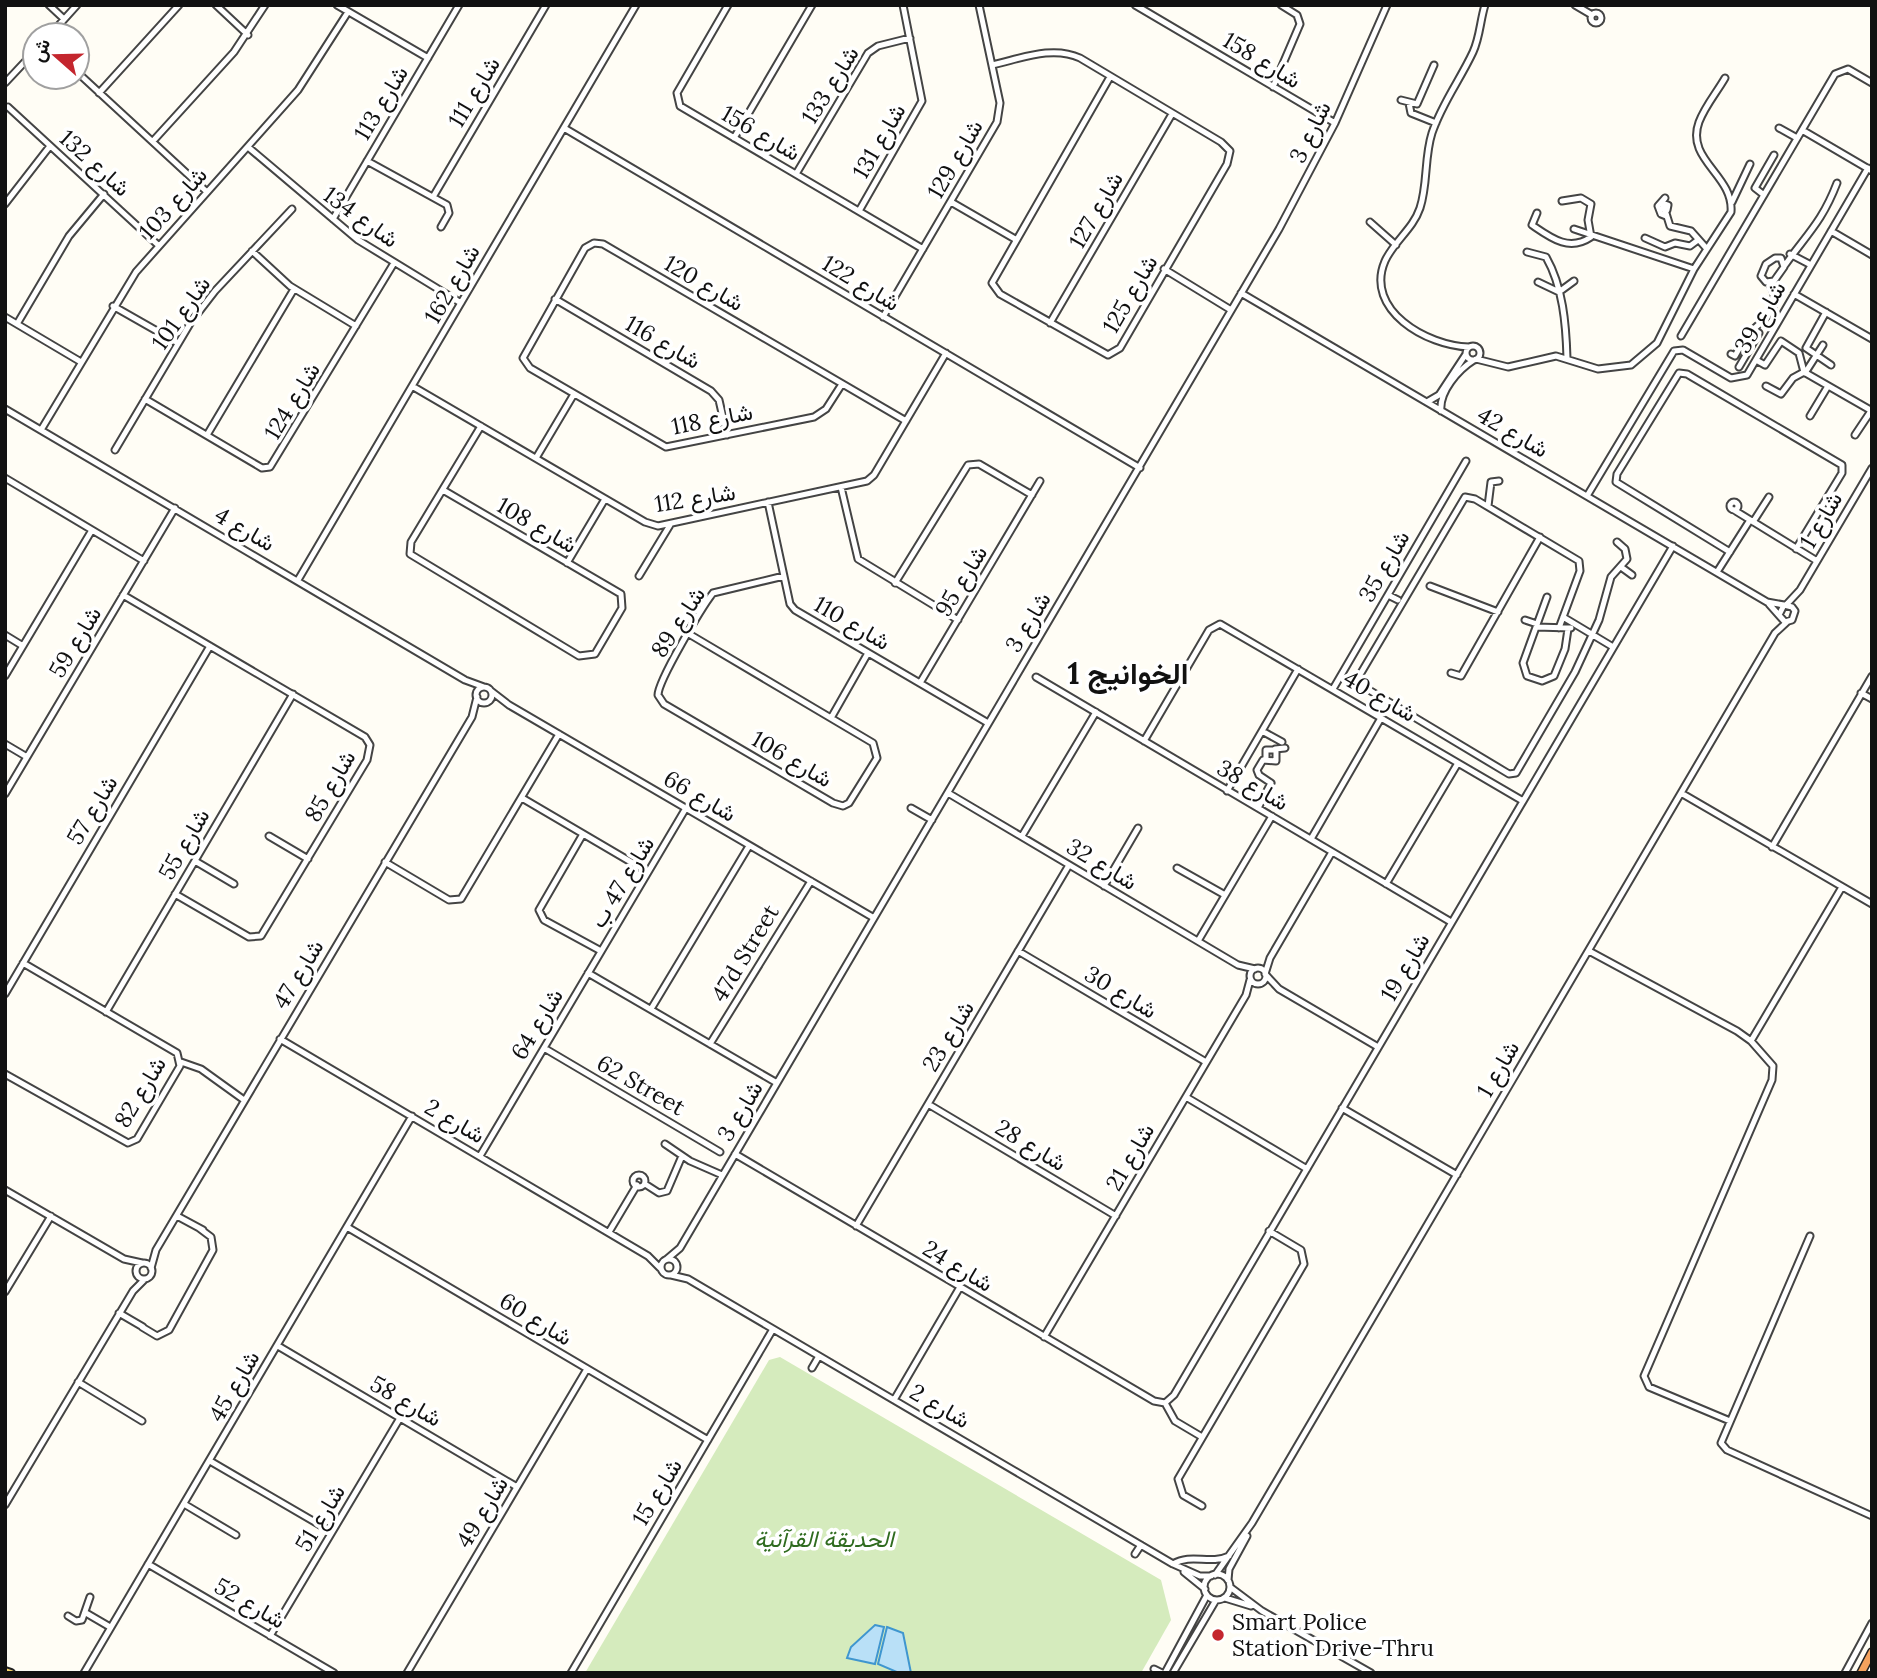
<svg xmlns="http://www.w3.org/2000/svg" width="1877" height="1678" font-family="Lora,Vazirmatn,serif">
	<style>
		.green { fill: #d5ebbd }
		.water { fill: #b9e0f7; stroke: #3f96cf; stroke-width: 2 }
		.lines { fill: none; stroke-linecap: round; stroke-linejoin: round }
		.minor-casing { stroke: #444; stroke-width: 9 }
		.major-casing { stroke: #222; stroke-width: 10 }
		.highway-casing { stroke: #222; stroke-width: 10 }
		.minor { stroke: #fff; stroke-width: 5 }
		.major { stroke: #f9d66b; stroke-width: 6 }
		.highway { stroke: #f5a25d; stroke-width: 7 }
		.poi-dot { fill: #c4262e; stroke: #fff; stroke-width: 2.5 }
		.labels { text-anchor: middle; stroke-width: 7; stroke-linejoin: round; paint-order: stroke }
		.street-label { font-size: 23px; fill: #111; stroke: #fff }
		.park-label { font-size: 23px; font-style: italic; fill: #2f6b1f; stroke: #fff }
		.poi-label { font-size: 23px; fill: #111; stroke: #fff; text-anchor: start }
		.district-label { font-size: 30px; font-weight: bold; fill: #111; stroke: #fff }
	</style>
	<rect width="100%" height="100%" fill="#fffdf5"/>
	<path class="green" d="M780,1357l381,223 10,40 -30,53h-556l184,-313z"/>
	<path class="water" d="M875,1625l9,2 -9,37 -28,-6 4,-11z
		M887,1627l16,6 8,40h-12l-21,-9z"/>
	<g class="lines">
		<g class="minor-casing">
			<path id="minor" d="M49,5l15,14
				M216,5l32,30
				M337,5l91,53
				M728,5l-51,88 3,13 243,143
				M1135,5l200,118
				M1575,5l17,10
				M1591 18a5 5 0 1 1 10 0a5 5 0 1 1-10 0Z
				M50,35l27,-30
				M992,65c28,-6 60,-20 88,-7l141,84 9,9 -3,13 -107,184 -12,7 -108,-61 -8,-11 118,-206
				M77,72l130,120
				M5,83l30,-32
				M1273,87l27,-63 -3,-9 -16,-10
				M99,93l80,-88
				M1401,100l16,4 17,-39
				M1409,103l2,10 25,10
				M8,107l150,138
				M564,128l576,340
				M1779,128l18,10
				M1802,130l70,41
				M734,138l78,-133
				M153,141l81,-89 31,-47
				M248,147l110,93 103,63
				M367,161l80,44 2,8 -8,14
				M796,174l72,-121 10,-7 32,-8
				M1764,195l-9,-7 19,-33
				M433,197l113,-192
				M1665,198l-7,8 3,8 5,2
				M951,202l64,37
				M1732,202l18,-38
				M5,204l45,-58
				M1665,204l3,1 -1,5 -4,-2z
				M1665,210l5,16 21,5 16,18
				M859,211l63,-110 -19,-96
				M1537,213l-5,12c19,13 37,27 59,12l-3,-17 3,-16 -10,-6 -19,3
				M333,219l126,-214
				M1370,222l26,23
				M1574,229l120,40
				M1831,231l41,24
				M1645,238l20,9 10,-4 15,3 8,-6
				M252,251l38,35 66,40
				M1527,252l19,5c17,30 20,67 21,101
				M1790,254l21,11
				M1775,258h6l3,9 -10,14 -8,1 -5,-6 5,-12z
				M1785,265c22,-31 37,-43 52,-82
				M1164,269l67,41
				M1538,282l21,10 15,-11
				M1241,293l526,309 17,3
				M1794,294l78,45
				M555,299l156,92 8,9 8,35
				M113,306l65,37
				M1826,312l-20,36 25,17
				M5,317l76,45
				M883,317l114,-195 3,-19 -21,-98
				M1050,323l122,-209
				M17,324l52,-88 35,-42
				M1681,336l154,-262 13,-5 24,14
				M1466 353a7 7 0 1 1 14 0a7 7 0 1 1-14 0Z
				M1469,347c-42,-1 -105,-37 -84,-86 9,-20 28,-32 35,-53 8,-24 4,-50 12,-75 10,-30 28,-53 41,-81 7,-15 7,-31 12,-47
				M1731,354l4,2c4,-7 8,-15 13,-21 15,-17 37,-26 21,-52
				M1476,359l32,8 48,-11 42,13 33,-4 26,-22 37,-74 37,-57c3,-37 -46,-52 -32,-90 6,-16 18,-30 26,-44
				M1756,360l9,5 16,-24 18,12 5,19 68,39
				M1739,367l20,-34
				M1805,373l18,-28
				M842,384l-16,25 -12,8 -148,30 -136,-79 -7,-10 62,-110 9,-5 9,1 303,177
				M412,386l233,136 13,4 209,-45 7,-6 72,-122
				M1766,386l15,8 12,-16 11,-6
				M145,399l117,69 8,-1 124,-204
				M1427,402l12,-7 27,-41
				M5,409l460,271 19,7
				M1441,411c-2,-19 17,-41 33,-51
				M1810,416l18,-30
				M41,430l95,-158 162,-182 50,-78
				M207,435l87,-146
				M1855,435l16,-24
				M115,450l76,-128 24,-31 77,-82
				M536,458l38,-64
				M5,478l139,83
				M841,487l17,72 100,61
				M443,490l178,104 1,14 -27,46 -16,2 -169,-102 1,-12 70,-116
				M1587,496l87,-145 9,-1 48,28 16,-3 121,-207
				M768,502l22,102 5,6 193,113
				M1730 506a4 4 0 1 1 8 0a4 4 0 1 1-8 0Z
				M1488,506l3,-24 8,-1
				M1734,510l83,51
				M1753,522l16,-25
				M1730,552l-114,-70 1,-8 62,-101 8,1 155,91v8l-46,76
				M567,563l38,-64
				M1621,567l11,8
				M1717,572l33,-52
				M639,576l31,-51
				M298,580l338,-575
				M895,583l73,-118 11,-1 53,31
				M1430,586l68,26
				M123,595l242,142 5,8 -3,15 -106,176 -12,1 -74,-43
				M1388,595l10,5
				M1547,597l-24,66 4,13 15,5 12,-5 11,-27 3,-20
				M1769,604l16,18 7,-2 3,-9 -3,-4 -8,-2 -5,10
				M1786,605l14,-15 72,-122
				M1563,617l50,30
				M1525,620l12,4
				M1536,627l35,1
				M1559,628l21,-57 -1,-10 -104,-62 -10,-2 -107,181 1,6 150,90 7,-1 59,-101 24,-52 12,-43 16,-18 -2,-10 -8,-7
				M689,634l184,109 4,15 -28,45 -6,3 -10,-3 -169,-99 -6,-9c0,-14 44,-88 55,-102l71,-17
				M5,635l18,11
				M1451,673l10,3 79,-139
				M5,676l87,-146
				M1036,677l415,245
				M920,683l120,-202
				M476 695a8 8 0 1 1 16 0a8 8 0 1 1-16 0Z
				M1333,689l133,-228
				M491,691l18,14 365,213
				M1861,693l11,6
				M831,718l37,-65
				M1262,731l20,11
				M1144,741l65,-111 11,-6 303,177
				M5,744l22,13
				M1275,749l10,-1
				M1227,791l71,-122
				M948,793l290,172 17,4
				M1681,793l191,111
				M5,794l170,-286
				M522,798l126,74
				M911,808l21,12
				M1258,808l13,-25 -12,-8 -2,-5 6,-10 13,1v-11h-10v10
				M583,834l-44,76 5,10 57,31
				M269,836l39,23
				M1022,836l74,-124
				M1311,839l70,-121
				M1772,847l100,-171
				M195,861l39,23
				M385,862l64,38 12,-1 98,-165
				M1177,868l48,27
				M1386,884l72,-121
				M1104,886l34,-58
				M1198,941l74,-125
				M1018,951l188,111
				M1589,951l148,80 14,10 22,25 -1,14 -128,296 5,11 81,34
				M1250 976a8 8 0 1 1 16 0a8 8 0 1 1-16 0Z
				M588,973l189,110
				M1265,974l5,-16 62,-106
				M1266,975l13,14 99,58
				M5,994l205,-348
				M651,1009l98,-163
				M106,1012l187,-318
				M280,1039l368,217 12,12
				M1751,1041l91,-154
				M710,1044l101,-163
				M544,1048l176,104
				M181,1062l20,7 43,31
				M5,1074l123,69 9,-4 43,-73 -3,-13 -154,-90
				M1186,1097l121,72
				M928,1104l188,112
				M1342,1108l115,67
				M665,1144l25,17 32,14
				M735,1154l419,247 11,2
				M480,1156l206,-348
				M633 1181a6 6 0 1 1 12 0a6 6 0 1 1-12 0Z
				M645,1184l14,9 8,-2 15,-35
				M5,1190l119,69 18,4
				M177,1216l26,14
				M856,1226l213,-361
				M347,1227l361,213
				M609,1232l28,-47
				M1810,1236l-89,207 6,7 145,66
				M661 1267a8 8 0 1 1 16 0a8 8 0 1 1-16 0Z
				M667,1259l13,-11 599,-1019 56,-106 52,-118
				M136 1271a8 8 0 1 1 16 0a8 8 0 1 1-16 0Z
				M151,1268l5,-18 316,-533 5,-20
				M671,1275l17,4 485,285 27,12h11
				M5,1292l46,-76
				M119,1313l24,14
				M142,1327l15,9 12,-6 44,-80 -2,-13 -12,-9
				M1044,1337l202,-342 4,-15
				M278,1346l239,141
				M812,1368l7,-12
				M78,1382l64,39
				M894,1400l66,-113
				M1165,1403l9,-8 499,-849
				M1165,1403l10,18 27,16
				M210,1461l122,71
				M184,1504l52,31
				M5,1505l128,-214 11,-11
				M1202,1506l-19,-11 -5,-16 126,-215 -3,-14 -32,-19
				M1135,1554l6,-9
				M148,1564l186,109
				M1173,1564c19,-11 36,1 56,-8
				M1184,1572l21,17
				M1204 1587a13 13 0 1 1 26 0a13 13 0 1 1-26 0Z
				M1215,1575l37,-52 523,-890 12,-11
				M1228,1580l1,-11 18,-33
				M1230,1587l32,24 109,62
				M1225,1598l26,8
				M86,1613l24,14
				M68,1616l8,5 6,-1 8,-23
				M270,1636l130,-218
				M1154,1669l8,4
				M84,1673l328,-557
				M407,1673l180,-304
				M571,1673l202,-344
				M1165,1673l42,-78
				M1173,1673l43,-73
				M1845,1673l27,-50"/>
		</g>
		<g class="major-casing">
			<path id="major" d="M5,1671l6,2"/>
		</g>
		<g class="highway-casing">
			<path id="highway" d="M1861,1673l11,-21"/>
		</g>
		<use href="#minor" class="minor"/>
		<use href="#major" class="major"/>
		<use href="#highway" class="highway"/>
	</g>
	<circle class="poi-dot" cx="1218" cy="1635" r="7"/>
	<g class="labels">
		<g class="street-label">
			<text transform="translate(1262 60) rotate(31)" y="8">شارع 158</text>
			<text transform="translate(830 85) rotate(-58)" y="8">شارع 133</text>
			<text transform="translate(474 92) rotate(-59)" y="8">شارع 111</text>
			<text transform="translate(381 103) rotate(-59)" y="8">شارع 113</text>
			<text transform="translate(1310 132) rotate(-64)" y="8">شارع 3</text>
			<text transform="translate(761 133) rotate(30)" y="8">شارع 156</text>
			<text transform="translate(879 141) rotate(-60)" y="8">شارع 131</text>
			<text transform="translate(955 159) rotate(-60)" y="8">شارع 129</text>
			<text transform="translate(95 163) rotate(42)" y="8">شارع 132</text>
			<text transform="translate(173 203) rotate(-48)" y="8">شارع 103</text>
			<text transform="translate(1096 210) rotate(-60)" y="8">شارع 127</text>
			<text transform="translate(361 217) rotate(36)" y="8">شارع 134</text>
			<text transform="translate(704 283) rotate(30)" y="8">شارع 120</text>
			<text transform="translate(861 283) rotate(31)" y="8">شارع 122</text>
			<text transform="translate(452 284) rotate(-60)" y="8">شارع 162</text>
			<text transform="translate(1130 294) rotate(-60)" y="8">شارع 125</text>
			<text transform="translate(181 313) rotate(-55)" y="8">شارع 101</text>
			<text transform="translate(1760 317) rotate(-60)" y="8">شارع 39</text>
			<text transform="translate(663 342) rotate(30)" y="8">شارع 116</text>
			<text transform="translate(292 401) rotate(-59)" y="8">شارع 124</text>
			<text transform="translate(712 419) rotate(-11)" y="8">شارع 118</text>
			<text transform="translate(1513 432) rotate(30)" y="8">شارع 42</text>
			<text transform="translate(695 498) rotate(-9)" y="8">شارع 112</text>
			<text transform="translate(1821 520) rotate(-60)" y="8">شارع 1</text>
			<text transform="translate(537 525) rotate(30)" y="8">شارع 108</text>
			<text transform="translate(245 529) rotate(30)" y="8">شارع 4</text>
			<text transform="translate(1384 566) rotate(-60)" y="8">شارع 35</text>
			<text transform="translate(961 581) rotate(-59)" y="8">شارع 95</text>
			<text transform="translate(678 622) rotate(-57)" y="8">شارع 89</text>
			<text transform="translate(1028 622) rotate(-59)" y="8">شارع 3</text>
			<text transform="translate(852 623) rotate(30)" y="8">شارع 110</text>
			<text transform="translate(75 642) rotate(-59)" y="8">شارع 59</text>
			<text transform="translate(1380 696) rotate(30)" y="8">شارع 40</text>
			<text transform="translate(792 759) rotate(30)" y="8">شارع 106</text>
			<text transform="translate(1253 785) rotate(30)" y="8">شارع 38</text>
			<text transform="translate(330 786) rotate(-60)" y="8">شارع 85</text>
			<text transform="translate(700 796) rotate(30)" y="8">شارع 66</text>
			<text transform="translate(92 810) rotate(-59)" y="8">شارع 57</text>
			<text transform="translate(184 844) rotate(-60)" y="8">شارع 55</text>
			<text transform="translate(1102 864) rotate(31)" y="8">شارع 32</text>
			<text transform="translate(622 882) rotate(-59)" y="8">شارع 47 ب</text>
			<text transform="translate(745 953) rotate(-59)" y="8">47d Street</text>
			<text transform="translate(1405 967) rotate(-60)" y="8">شارع 19</text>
			<text transform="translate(298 974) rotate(-59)" y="8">شارع 47</text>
			<text transform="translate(1121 992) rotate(31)" y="8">شارع 30</text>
			<text transform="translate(537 1024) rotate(-59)" y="8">شارع 64</text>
			<text transform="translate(948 1036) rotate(-59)" y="8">شارع 23</text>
			<text transform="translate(1498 1069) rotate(-60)" y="8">شارع 1</text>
			<text transform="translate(641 1085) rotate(30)" y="8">62 Street</text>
			<text transform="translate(140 1092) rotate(-59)" y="8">شارع 82</text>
			<text transform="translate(740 1111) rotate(-59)" y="8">شارع 3</text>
			<text transform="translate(455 1121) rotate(30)" y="8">شارع 2</text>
			<text transform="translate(1031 1145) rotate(31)" y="8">شارع 28</text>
			<text transform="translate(1130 1157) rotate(-60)" y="8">شارع 21</text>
			<text transform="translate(958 1266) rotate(31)" y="8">شارع 24</text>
			<text transform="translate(536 1319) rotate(31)" y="8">شارع 60</text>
			<text transform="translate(234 1386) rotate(-60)" y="8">شارع 45</text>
			<text transform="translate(406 1401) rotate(30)" y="8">شارع 58</text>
			<text transform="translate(940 1406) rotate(30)" y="8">شارع 2</text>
			<text transform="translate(657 1492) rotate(-59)" y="8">شارع 15</text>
			<text transform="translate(482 1512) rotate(-59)" y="8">شارع 49</text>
			<text transform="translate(320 1518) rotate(-59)" y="8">شارع 51</text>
			<text transform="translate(250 1603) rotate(30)" y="8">شارع 52</text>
		</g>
		<g class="park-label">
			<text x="824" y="1547">الحديقة القرآنية</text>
		</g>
		<g class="poi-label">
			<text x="1232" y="1630">Smart Police<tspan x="1232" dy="26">Station Drive-Thru</tspan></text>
		</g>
		<g class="district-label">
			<text x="1128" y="684">الخوانيج 1</text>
		</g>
	</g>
	<rect width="1877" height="1678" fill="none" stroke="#111111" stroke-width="14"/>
	<g transform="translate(56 56) rotate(290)"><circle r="33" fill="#ffffff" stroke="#a0a0a0" stroke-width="2"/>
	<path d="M0-5L12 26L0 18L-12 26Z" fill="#c4262e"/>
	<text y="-10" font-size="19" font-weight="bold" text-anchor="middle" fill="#111111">ش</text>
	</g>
</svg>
